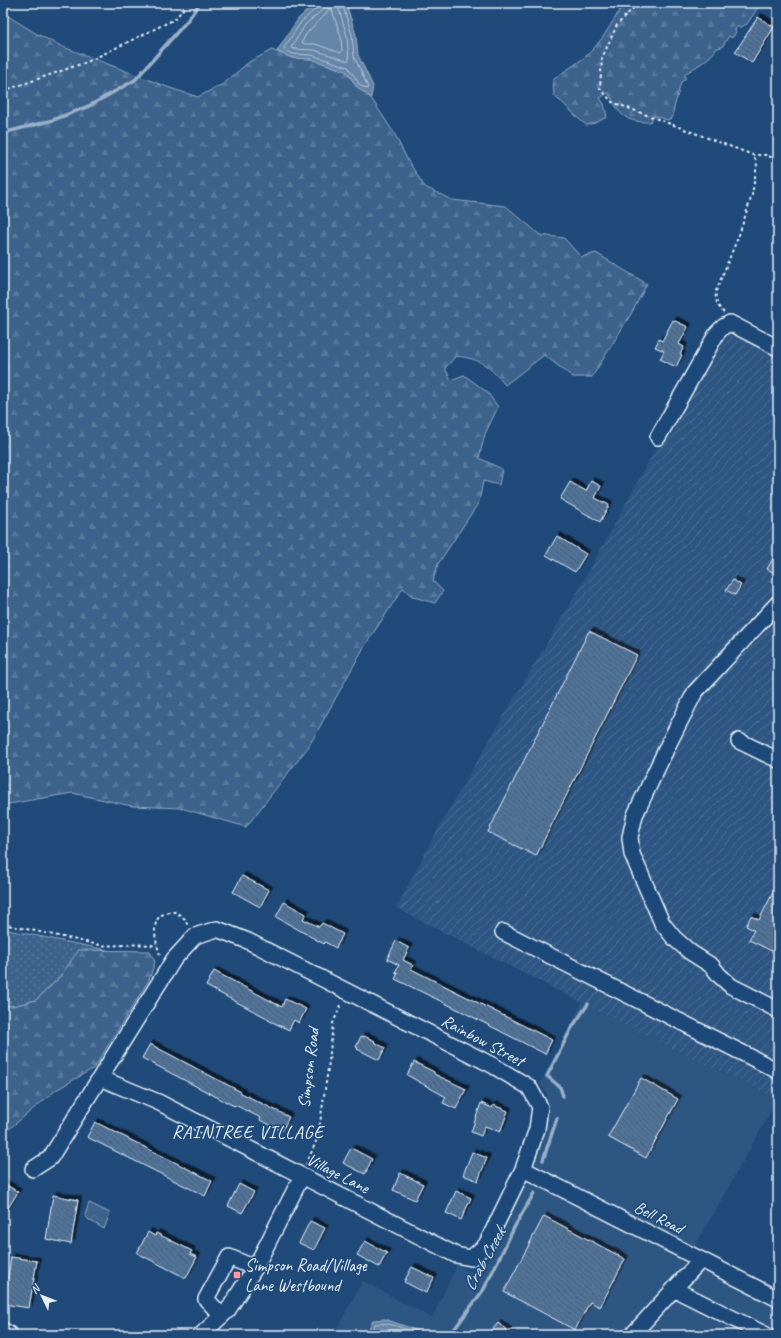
<svg xmlns="http://www.w3.org/2000/svg" width="781" height="1338" font-family="Caveat,sans-serif">
	<style>
		.built { fill: #2e5683 }
		.industrial { fill: url(#industrial-furrows) }
		.grass { fill: url(#grass-dots); stroke: #92aac2 }
		.forest { fill: url(#forest-firs); stroke: #92aac2 }
		.park { fill: url(#park-crowns); stroke: #92aac2 }
		.water { fill: #6685a7; stroke: #9ab0c7 }
		.lines { fill: none; stroke-linecap: round; stroke-linejoin: round }
		.shore { stroke: #b4c6d8; stroke-width: 1 }
		.stream { stroke: #9ab0c7; stroke-width: 3.5 }
		.building { fill: url(#building-back-hatch); stroke: #e8f1f8; filter: url(#shadow) }
		.minor-casing { stroke: #e8f1f8; stroke-width: 18 }
		.path { stroke: #e8f1f8; stroke-width: 2; stroke-dasharray: 3 3; stroke-linecap: butt }
		.minor { stroke: #1f4a7a; stroke-width: 15 }
		.poi-dot { fill: #ff9aa2; stroke: #1f4a7a; stroke-width: 1.5 }
		.labels { text-anchor: middle; stroke-width: 3.5; stroke-linejoin: round; paint-order: stroke }
		.street-label { font-size: 17px; fill: #e8f1f8; stroke: #1f4a7a }
		.poi-label { font-size: 17px; fill: #e8f1f8; stroke: #1f4a7a; text-anchor: start }
		.neighbourhood-label { font-size: 18px; letter-spacing: 1px; fill: #e8f1f8; stroke: #1f4a7a }
		.water-label { font-size: 18px; font-style: italic; fill: #d4e1ec; stroke: #1f4a7a }
	</style>
	<defs>
		<pattern id="industrial-furrows" width="10" height="10" patternUnits="userSpaceOnUse"><rect width="10" height="10" fill="#2e5683"/><path d="M-1 1l2-2M0 10L10 0M9 11l2-2" fill="none" stroke="#4c6f95"/></pattern>
		<pattern id="grass-dots" width="8" height="8" patternUnits="userSpaceOnUse"><rect width="8" height="8" fill="#3c628c"/><path d="M2 2h.1M6 6h.1" fill="none" stroke="#58799d" stroke-width="1.8" stroke-linecap="round"/></pattern>
		<pattern id="forest-firs" width="22" height="20" patternUnits="userSpaceOnUse"><rect width="22" height="20" fill="#3c628c"/><path d="M5 1l3.5 6h-7zM16 11l3.5 6h-7z" fill="#58799d"/></pattern>
		<pattern id="park-crowns" width="20" height="18" patternUnits="userSpaceOnUse"><rect width="20" height="18" fill="#3c628c"/><path d="M2 6a3 3 0 1 1 6 0M12 15a3 3 0 1 1 6 0" fill="none" stroke="#58799d"/></pattern>
		<pattern id="building-back-hatch" width="6" height="6" patternUnits="userSpaceOnUse"><rect width="6" height="6" fill="#517399"/><path d="M-1 5l2 2M0 0l6 6M5-1l2 2" fill="none" stroke="#4c5e72"/></pattern>
		<filter id="shadow"><feDropShadow dx="3.5" dy="-3.5" stdDeviation="0" flood-color="#0009"/></filter>
	</defs>
	<rect width="100%" height="100%" fill="#1f4a7a"/>
	<filter id="ink" filterUnits="userSpaceOnUse"><feTurbulence type="fractalNoise" baseFrequency=".025" numOctaves="2"/><feDisplacementMap in="SourceGraphic" scale="8" xChannelSelector="R" yChannelSelector="G"/><feConvolveMatrix kernelMatrix="1 2 1 2 8 2 1 2 1" color-interpolation-filters="sRGB"/></filter>
	<g filter="url(#ink)">
		<path class="built" d="M582,1002l75,39 121,58 -84,149 12,22 72,37v28h-445l30,-54 69,37 25,-53 24,11 37,-82 19,-48 9,-29 1,-24 -7,-9z"/>
		<path class="industrial" d="M730,332l6,1 42,21v745l-121,-58 -261,-133 42,-79 39,-68 103,-174 91,-166 54,-88z"/>
		<path class="grass" d="M3,929l104,21 -28,1 -22,29 -21,20 -23,6h-10z"/>
		<path class="forest" d="M636,3h125l-14,21 -6,3h-4l-2,2 1,3 -4,6 -3,-2 -7,11 -5,1c-6,11 -22,19 -32,26v5l-4,3 -8,30v5l-5,3 -13,-4 -5,6c-13,0 -24,-1 -32,-12 -4,-6 -6,-12 -10,-17l-8,5 4,6 3,13 -12,6 -9,2c-12,-9 -20,-21 -32,-29l-1,-16c9,-8 19,-13 28,-20 19,-14 30,-36 42,-55l11,2z
			M3,13l34,21 24,12 109,42 28,9 25,-13 26,-22 23,-12 20,8 19,1 35,12 12,17 13,10 23,35 14,28 17,26 27,13 54,6 34,29 24,3 17,19 15,-4 51,31 -16,30 -39,63h-19l-29,-22 -39,30c-16,-19 -23,-26 -49,-29l-11,12 6,12 13,-5 23,17 11,15 -13,27 -6,24 23,11 -3,16 -16,-4 -4,21 -41,62 -5,17 10,10 -8,12 -22,-6 -10,-9 -39,59 -55,99 -63,81 -65,-19 -49,-2 -60,-13 -69,12z
			M79,950l71,1 5,11 -6,18 -55,88 -38,22 -53,44v-128h10l23,-6 21,-20z"/>
		<path class="park" d="M89,1203l21,10 -6,16 -15,-9 -4,-5z"/>
		<path class="water" d="M315,3h31l10,32 2,20 15,31 -2,12 -13,-10 -12,-17 -35,-12 -19,-1 -15,-7 21,-32z
			M385,1319l31,11 4,5h-54l7,-15z"/>
		<g class="lines">
			<path class="shore" d="M319,3l-2,5 -16,14 -17,26v2l9,4 19,1 36,12 12,18 7,4 1,-2 -14,-31 -2,-21 -10,-32
				M324,3l-3,8 -16,14 -14,23 3,1 20,1 34,11 1,-2 -2,-23 -10,-33
				M329,9l3,1 9,27 1,14 -1,2 -26,-9h-11l-2,-2c5,-14 20,-20 27,-33z
				M370,1335l5,-11c12,-2 31,3 40,11"/>
			<path class="stream" d="M3,133l50,-13 36,-14 46,-26 52,-59 13,-18
				M563,1096l-3,-9 -13,-11 24,-47 17,-25
				M543,1160l14,-42
				M450,1335l34,-46 31,-63 19,-33"/>
		</g>
		<path class="building" d="M758,17l16,10 -22,36 -17,-11z
			M673,320l15,7 -9,17 5,3 -4,7 2,1 -6,12 -16,-8 4,-8 -9,-4 4,-8 3,2z
			M591,481l10,5 -6,12 14,7 -9,17 -40,-23 10,-17 16,9z
			M557,536l29,18 -11,18 -29,-17z
			M778,550v25l-11,-6z
			M733,580l8,5 -6,10 -9,-5z
			M589,631l48,24 -101,201 -48,-24z
			M242,876l27,14 -9,17 -27,-15z
			M778,883v71l-29,-14 5,-10 -8,-4 5,-10 8,4z
			M284,902l22,12 -3,5 16,8 3,-4 21,11 -7,14 -11,-6 -1,2 -48,-27z
			M396,941l13,7 -6,12 10,5 -2,4 141,71 -7,14 -86,-44 -64,-31 3,-6 -3,-1 4,-7 -12,-6z
			M214,971l68,36 3,-8 21,10 -7,14 -5,-3 -5,10 -21,-10 1,-1 -63,-33z
			M361,1036l3,1v-1l11,5 -1,1 11,6 -6,12 -22,-11 1,-1 -2,-1z
			M150,1044l91,48v1l48,24 -7,14 -22,-11 1,-2 -26,-13 -1,1 -92,-48z
			M414,1062l20,10v2l32,15 -10,20 -13,-6 3,-6 -39,-22z
			M641,1078l37,21 -32,59 -38,-21z
			M481,1103l11,5 1,-3 15,6 -8,21 -15,-6 -4,10 -10,-4z
			M95,1122l117,59 -7,15 -118,-59z
			M351,1148l21,11 -7,15 -22,-11z
			M472,1152l15,6 -9,23 -15,-6z
			M400,1173l23,11 -8,16 -22,-10z
			M3,1183l15,9 -15,24z
			M239,1184l15,8 -12,21 -14,-7z
			M456,1191l15,7 -10,22 -15,-7z
			M53,1195l25,5 -7,44 -25,-5z
			M544,1216l81,43 -25,48 -10,-5 -15,28 -71,-38z
			M310,1221l15,7 -11,22 -15,-7z
			M148,1232l7,4 1,-3 36,18 -2,3 7,3 -11,21 -49,-25z
			M365,1241l22,12 -8,14 -22,-12z
			M11,1257l26,4 -8,47 -25,-4z
			M412,1267l22,11 -8,15 -22,-11z
			M498,1323l15,12h-25z"/>
		<g class="lines">
			<g class="minor-casing">
				<path id="minor" d="M658,437l59,-104 6,-6 7,-4 48,25
					M778,603l-83,89 -24,47 -36,76 -5,22 2,17 30,69 12,15 16,14 22,14 7,9 12,11 47,24
					M739,741l39,19
					M503,932l275,139
					M33,1169l17,-11 124,-199 21,-23 22,-7 31,12 244,124 37,22 11,20 -3,22 -14,40 -37,76 -15,13 -15,-3 -298,-153 -58,-24
					M523,1169l255,130
					M701,1260l-27,29 92,46
					M222,1316l-16,-17 23,-42 26,11
					M3,1330l7,5
					M201,1335l27,-25 27,-42 47,-92
					M632,1335l42,-46"/>
			</g>
			<path class="path" d="M638,3l-21,22 -15,33 -2,30 12,14 141,53h13l12,5
				M3,91l84,-29 88,-43 13,-16
				M724,313c-7,-7 -9,-13 -8,-22l23,-56 13,-40 5,-30 -3,-10
				M3,924l97,21c19,2 38,-3 57,1
				M160,955c-6,-19 -12,-44 16,-43l9,7 3,7
				M306,1165l12,-28 11,-75 4,-39 9,-20"/>
			<use href="#minor" class="minor"/>
		</g>
	</g>
	<rect class="poi-dot" x="233" y="1271" width="8" height="8" rx="2"/>
	<g class="labels">
		<g class="street-label">
			<text transform="translate(483 1040) rotate(28)" y="6">Rainbow Street</text>
			<text transform="translate(308 1068) rotate(-83)" y="6">Simpson Road</text>
			<text transform="translate(338 1173) rotate(27)" y="6">Village Lane</text>
			<text transform="translate(659 1217) rotate(27)" y="6">Bell Road</text>
		</g>
		<g class="poi-label">
			<text x="245" y="1271">Simpson Road/Village<tspan x="245" dy="20">Lane Westbound</tspan></text>
		</g>
		<g class="neighbourhood-label">
			<text x="248" y="1138">RAINTREE VILLAGE</text>
		</g>
		<g class="water-label">
			<text transform="translate(484 1259) rotate(-61)" y="6">Crab Creek</text>
		</g>
	</g>
	<rect width="781" height="1338" fill="none" stroke="#1f4a7a" stroke-width="16"/>
	<rect x="8" y="8" width="765" height="1322" fill="none" stroke="#e8f1f8" stroke-width="1.5" filter="url(#ink)"/>
	<g transform="translate(42 1296) rotate(313)" stroke="#1f4a7a" stroke-width="3" paint-order="stroke">
	<path d="M0-3L7 15L0 10L-7 15Z" fill="#e8f1f8"/>
	<text y="-6" font-size="11" font-weight="bold" text-anchor="middle" fill="#e8f1f8">N</text>
	</g>
</svg>
